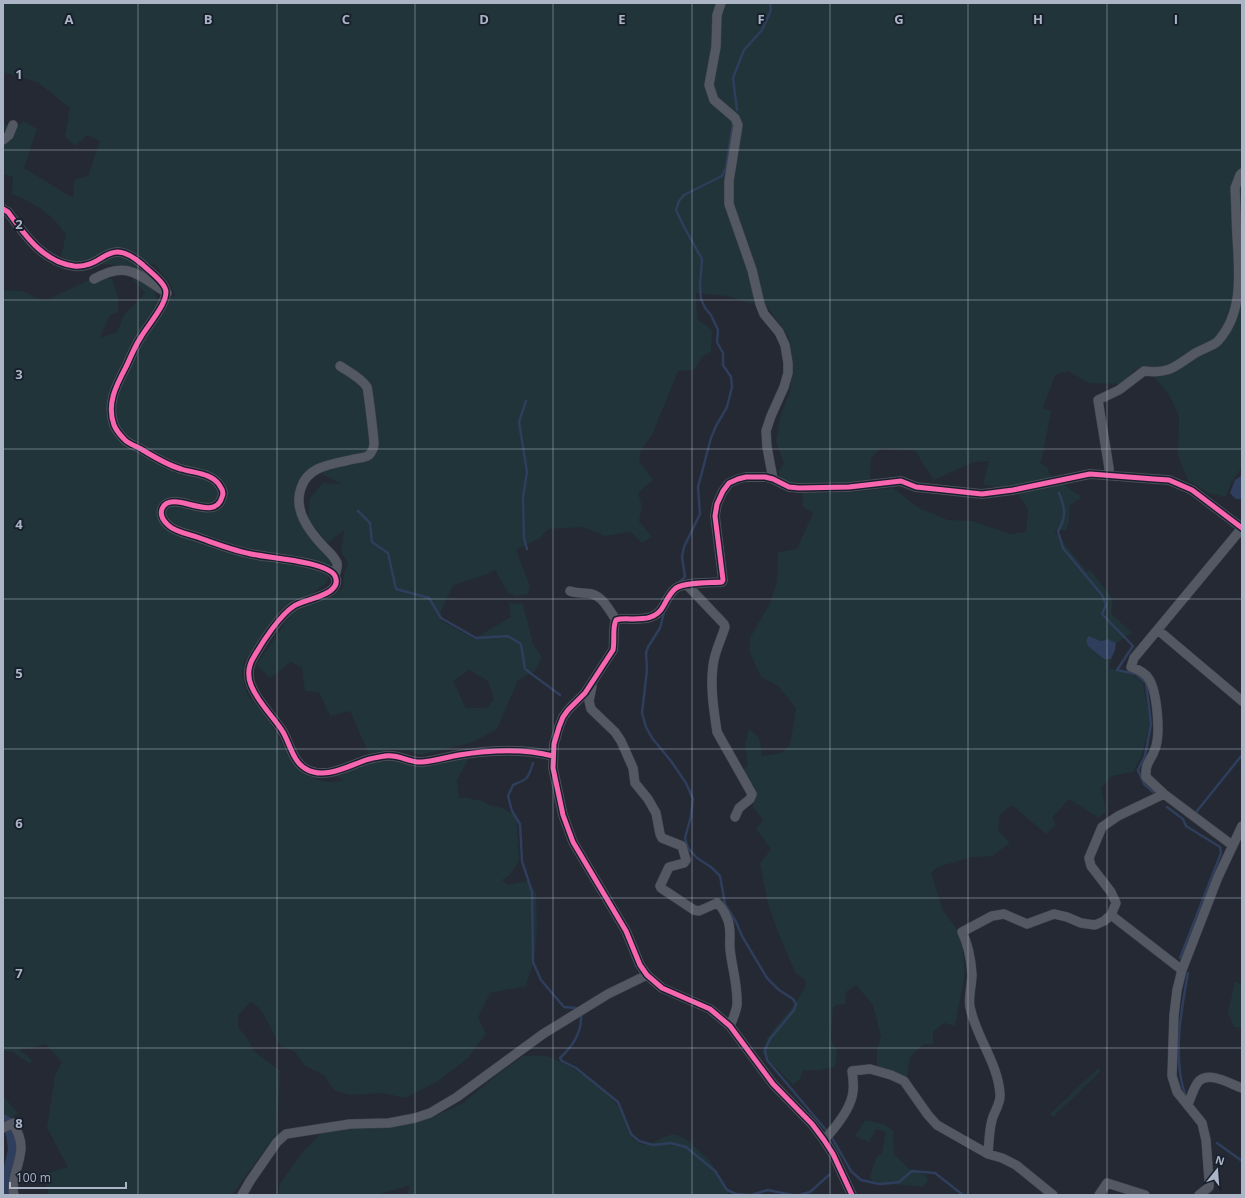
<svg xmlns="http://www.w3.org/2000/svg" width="1245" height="1198" font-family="'Open Sans',sans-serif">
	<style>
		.green { fill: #213439; fill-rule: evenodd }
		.water { fill: #2e3e5c }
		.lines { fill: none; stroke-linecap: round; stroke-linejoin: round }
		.stream { stroke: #2e3e5c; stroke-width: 2.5 }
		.river { stroke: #2e3e5c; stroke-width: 14 }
		.minor-casing { stroke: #40444c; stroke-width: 10 }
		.minor { stroke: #545862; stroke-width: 9 }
		.cycleway-casing { stroke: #18202e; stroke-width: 8 }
		.cycleway { stroke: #f766af; stroke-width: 5 }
		.grid { fill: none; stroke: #acb5c6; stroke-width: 1; stroke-opacity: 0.55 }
		.grid-label { font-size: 13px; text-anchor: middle; font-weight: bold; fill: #acb5c6; stroke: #18202e; stroke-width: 4; stroke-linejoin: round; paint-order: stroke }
	</style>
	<rect width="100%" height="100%" fill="#242933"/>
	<path class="green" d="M3,3h1239v464l-11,16 -5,14 -18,-4 -20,-13 -10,-24 1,-40 -10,-21 -22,-27 -13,2 -11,14 -34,-1 -21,-12 -13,4 -12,33 8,3 -8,43 -3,9 7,4 3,8 32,22 -12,8 -1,18 -3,7h-12l33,42 3,-2c4,4 6,9 10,13 10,12 15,13 11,30l21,20 -16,10 -8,-4 -7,2 -12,-5 15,23h7l-2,9 24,7 10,8 7,40 -8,31 -9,18 -21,4 -11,12 5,23 -7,7 -30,-19 -17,19 4,7 -10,9 -34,-29 -12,9 -2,16 12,13 -18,13 -20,1 -34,10 -7,6 12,38 18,23 4,39 -10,53 -11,-3 -11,9v12h-9l-14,13 -3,20 -30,-11v-16l4,-13 -8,-32 -17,-20 -10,7 -1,12 -9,1 -3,3 -2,32 6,11 -2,16 -16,3h-16l-3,9 -7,6 -31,-32 5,-15 30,-37 9,-16v-4l-11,-9 -15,-35 -12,-33 -8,-40 11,-15 -15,-20 7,-9 -10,-13 3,-18 -14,-18 6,-6 -3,-19 4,-17 10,8 3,19 19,-3 9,-8 6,-37 -18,-22 -17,-9 -11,-24v-15l20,-35 7,-21 1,-30 19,-3 16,-36 -10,-6 -1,-14 51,-1 40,-4 26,20 29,12 24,1 38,13 16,-2 2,-23 -10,-15 -35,-10 6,-23 -15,1 -40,18 -19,-29 -34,-3 -10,10 -1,23 -29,4h-49l-10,-5 -4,-8 6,-8 -8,-22 4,-25 10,-25 3,-27 -4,-27 -28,-40 -9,6 -24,-8 -32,-3 1,26 15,11 -1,22 -9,5 -8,13 -16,1 -26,64 -11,15 -2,10 14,20 -15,13 4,13 -3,15 13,16 -10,6 -11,-11 -27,4 -20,-9 -36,2 -8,9 -24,12 14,36 -2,8 -12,2 -8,-3 -13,-23 -10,5 -32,10 -12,26 -1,9 34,19 37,-22 -2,-14 14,1 10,40 9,13 -7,14 -17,9 -21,49 -26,14 -51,12 -11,-4 -18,-2 -22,5 -19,-43 -20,5 -11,-24 -14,-1 -3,-23 -11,-6 -21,16 -14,-13 37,-53 14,-8 24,-7 12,-9 1,-15 4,-10 -7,-11 3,-22 -16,13 -20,-24 2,-21 13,-15 18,1 -30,-16 -11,13 -4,20 37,64 -6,17 -11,9 -34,17 -38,54 -2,12 5,20 23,29 24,43 25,14 10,2 15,-1 -7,-5 42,-16h16l27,7 47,-9 -12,22 2,18h8l16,3 6,4 14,3 10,6 4,8 2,39 -9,14 -8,5 5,5 21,-4 8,12 1,33 -2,31 -9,29 -36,7 -12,24 8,17 -18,24 -30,23 -32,17 -24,-5 -32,2 -16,-5 -10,-15 -19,-9 -11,-15 -13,-4 -21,-39 -10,-6 -12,14v11l9,11 7,13 26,20 -3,62 -45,62h-183l-5,-21 24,-7 -21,-39 8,-53 7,-13 -16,-18 -26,6 12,10 -2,4 -19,-13h-8v-761l19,1 17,8 8,1 50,-24 15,3 6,18v15l-8,3 -10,23 17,-6 7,-17 21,-22 -25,-28 -41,-2 -18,-6 5,-23c-14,-19 -32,-32 -54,-40l1,-17 -10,-3v-50l12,4 9,-7 13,8 -13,39 49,30 1,-18 14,-4 12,-35 -12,-6 -13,11 -10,-10 5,-28 -33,-26 -34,-10zM154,264l15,18 6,14 -18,3 -3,-9 -14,-25zM469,670l19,11 6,18 -7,9h-21l-13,-27z
		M1235,981l7,4v43l-8,-1 -6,-15z
		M523,1056c7,0 15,-1 22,0 18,2 67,37 75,54 6,11 6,24 17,32 14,10 27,-13 42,-6 9,4 30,22 34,30 6,10 9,20 17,29h-323l3,-10 -33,10h-99l2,-12 23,-31 19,-20 30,-3 38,-3 26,-4 17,-5 30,-14 34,-28z
		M1098,1068l3,3 -48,46 -3,-3z
		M3,1096l15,17 -9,6 -6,-5z
		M865,1120l19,4 9,7 1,23 15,15 17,6 2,5 -5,7 -50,-5 -3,-5 6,-19 6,-5 4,-21 -10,-3 -7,13 -14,-6z"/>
	<path class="water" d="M1241,476l1,1v22h-6l-6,-6 5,-13z
		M1089,636l12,5 7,-2 8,4 -1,7 -4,9h-7l-16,-13 -2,-6z"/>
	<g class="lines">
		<path class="stream" d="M737,110l-4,-32 11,-28 18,-20 9,-20 -1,-7
			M526,401l-7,21 8,50 -4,25 1,41 3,11
			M1059,493c6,15 8,23 -1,38l5,17 39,47 4,10 -4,9 31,32 -16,24 19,4 10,9 5,41 -6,32 -7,14 6,14 9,8
			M358,511l12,12 2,19 16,11 8,36 33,9 12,20 35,20 32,-2 13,8 4,25 35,26
			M678,583l7,-6 -3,-20 2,-10 16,-33 -2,-27 13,-49 5,-12 11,-19 5,-20 -1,-10 -8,-12v-12l-6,-11 1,-12 -7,-15 -6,-7 -4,-9 -1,-13 2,-27 -19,-34 -7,-15 3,-9 5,-6 38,-19 4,-8 7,-45
			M664,613l-4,15 -12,19 -2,6 1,17 -5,43 4,14 6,11 19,23 15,22 7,16 -2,17 -6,22 3,10 9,10 14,9 9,9 5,28 11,18 6,14 25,42 12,12 14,9 3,5 -2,6 -24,29 -5,11 2,10 64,76 20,35 10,9 18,4 13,-1 7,-1 13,-11 23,2 28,22
			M533,763c-5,16 -5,16 -20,22l-5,11 4,15 8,13 2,37 10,31 1,70 8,18 23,27 12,1
			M1167,807l16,12 3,7 34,21 1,6 -41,105
			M1197,811l45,-56
			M581,1015c1,17 -9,32 -21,43l2,3 14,7 42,34 13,32 8,7 14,4 18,-2 15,4 29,24 12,19 9,4 14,1
			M1186,1097c-14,-36 -5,-87 2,-124
			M1217,1143l25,18
			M751,1195l17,-5 24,5
			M799,1195l11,-3 19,-17"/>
		<path class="river" d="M3,1121l6,5 4,7 2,17 -8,35 2,10"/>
		<g class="minor-casing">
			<path id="minor" d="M721,3l-4,12 -1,32 -7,38 5,15 21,18 3,7 -9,56v23l23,66 8,34 4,10 15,18 6,13 3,18v10l-4,14 -13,29 -5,15 1,16 6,32
				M3,140l6,-5 4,-10
				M3,209l5,3c17,23 35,50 66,54 31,3 33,-32 69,-1 7,7 18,14 22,23 6,12 -18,38 -24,49 -6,9 -10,19 -14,28 -10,19 -21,38 -13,60 2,5 7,11 11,15 4,4 11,6 16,9 13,8 26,16 40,20 12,4 32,4 39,17 3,4 4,7 2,11 -5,20 -31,6 -44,5 -17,-2 -22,12 -10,23 7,7 20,9 29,12 20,7 39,15 60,18 15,3 71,7 78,21 9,19 -31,23 -41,30 -14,9 -31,35 -39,49 -6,9 -8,20 -4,30 7,18 22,31 32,47 7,12 10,30 23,37 19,11 42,-3 60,-9 6,-2 13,-3 19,-4 15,-2 24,7 37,6 12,-1 25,-5 37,-7 31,-5 63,-7 94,1
				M94,279c34,-19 44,-4 73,14
				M1109,475v-7l-11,-68 21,-10 25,-19c26,3 30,-4 50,-17 6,-4 21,-9 24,-13 26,-29 21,-69 19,-105 -1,-16 -1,-32 -2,-48l5,-13 2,-2
				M335,575c1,-4 3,-7 2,-12 -3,-7 -8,-11 -13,-16 -15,-16 -31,-37 -23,-59 7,-23 33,-24 53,-29 5,-1 11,-1 15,-4 2,-2 5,-7 5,-11 0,-6 -6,-54 -7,-57 -6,-9 -18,-15 -27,-21
				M687,585l37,39 1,3c-4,13 -11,26 -12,39 -3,20 1,46 4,66l35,62 -2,5 -11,9 -4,9
				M570,591c7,3 15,1 22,3 11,3 18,17 24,26
				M1158,630l84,71
				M592,686l-3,15 2,8 24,23 6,9 12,27 2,15 13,16 8,14 4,21 2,4 20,8 4,14 -2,3 -15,4 -9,19 1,2 33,22 5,1 18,-8c4,3 8,10 10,15 5,10 2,21 3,31 2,19 8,37 7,56 -1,7 -4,14 -7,21
				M1232,845l-68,-51 -18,-17c-1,-15 5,-16 9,-28 6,-15 2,-57 -6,-70 -4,-7 -12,-10 -18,-12l3,-9 108,-130
				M1111,915l71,55
				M1188,1104c3,-6 6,-18 11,-23 11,-10 31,3 43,7
				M3,1128l10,-5c4,8 8,15 8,24 0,16 -11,33 -7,48
				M824,1140c11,-12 28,-33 29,-49 1,-7 0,-13 -1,-20l18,-2 21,6 13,6 24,34 9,10 51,29 14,4 14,7 37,30
				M988,1154c1,-11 1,-23 4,-34 2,-8 9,-17 8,-26 -2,-31 -24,-57 -30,-87 -2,-10 2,-22 2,-33 -1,-14 -4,-30 -10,-42l30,-16 12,-2 23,10 27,-10 13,3 14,6 14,2 9,-4 7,-6 5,-12 -5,-11 -20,-26 -2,-8 13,-31 16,-11 46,-22
				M242,1195l8,-14 27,-39 9,-8 64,-10 39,-1 26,-5 15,-5 27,-16 86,-63 65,-40 39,-19
				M852,1195l-19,-41 -9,-14 -12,-16 -39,-40 -43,-58 -20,-17 -48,-21 -15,-13 -7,-10 -14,-34 -53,-89 -10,-27 -10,-47 1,-24 5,-17 4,-10 5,-7 17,-17 28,-43c2,-10 -1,-22 3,-30l4,-1c17,-1 35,4 44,-14 3,-6 6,-12 12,-17 10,-6 34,-5 46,-6l1,-2 -8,-64 2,-12 6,-13 6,-8 9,-4 8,-2h19l8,2 16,8 10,1 50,-1 52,-6 15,6 66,7 31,-4 77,-16 64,5 15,1 23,10 50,38
				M1099,1195l8,-12 38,12
				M1199,1195l10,-8v-7l-3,-40 -4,-17 -25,-31 -5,-16 2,-61 3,-25 5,-20 36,-93 24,-51"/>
		</g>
		<use href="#minor" class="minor"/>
		<g class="cycleway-casing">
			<path id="cycleway" d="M3,209l5,3c17,23 35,50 66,54 31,3 33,-32 69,-1 7,7 18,14 22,23 6,12 -18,38 -24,49 -6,9 -10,19 -14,28 -10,19 -21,38 -13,60 2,5 7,11 11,15 4,4 11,6 16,9 13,8 26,16 40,20 12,4 32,4 39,17 3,4 4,7 2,11 -5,20 -31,6 -44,5 -17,-2 -22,12 -10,23 7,7 20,9 29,12 20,7 39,15 60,18 15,3 71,7 78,21 9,19 -31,23 -41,30 -14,9 -31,35 -39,49 -6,9 -8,20 -4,30 7,18 22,31 32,47 7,12 10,30 23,37 19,11 42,-3 60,-9 6,-2 13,-3 19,-4 15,-2 24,7 37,6 12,-1 25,-5 37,-7 31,-5 63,-7 94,1
				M852,1195l-19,-41 -9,-14 -12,-16 -39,-40 -43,-58 -20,-17 -48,-21 -15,-13 -7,-10 -14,-34 -53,-89 -10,-27 -10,-47 1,-24 5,-17 4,-10 5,-7 17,-17 28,-43c2,-10 -1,-22 3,-30l4,-1c17,-1 35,4 44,-14 3,-6 6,-12 12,-17 10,-6 34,-5 46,-6l1,-2 -8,-64 2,-12 6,-13 6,-8 9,-4 8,-2h19l8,2 16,8 10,1 50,-1 52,-6 15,6 66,7 31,-4 77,-16 64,5 15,1 23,10 50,38"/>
		</g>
		<use href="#cycleway" class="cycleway"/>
	</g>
	<path class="grid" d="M138,3v1192M277,3v1192M415,3v1192M553,3v1192M692,3v1192M830,3v1192M968,3v1192M1107,3v1192M3,150h1239M3,300h1239M3,449h1239M3,599h1239M3,749h1239M3,898h1239M3,1048h1239"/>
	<g class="grid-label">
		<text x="69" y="24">A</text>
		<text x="208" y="24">B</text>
		<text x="346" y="24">C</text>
		<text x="484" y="24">D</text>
		<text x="622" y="24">E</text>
		<text x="761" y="24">F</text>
		<text x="899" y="24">G</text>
		<text x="1038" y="24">H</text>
		<text x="1176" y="24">I</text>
		<text x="19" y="79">1</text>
		<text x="19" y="229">2</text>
		<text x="19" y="379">3</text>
		<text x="19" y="529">4</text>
		<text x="19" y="678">5</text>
		<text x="19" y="828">6</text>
		<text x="19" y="978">7</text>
		<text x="19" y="1128">8</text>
	</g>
	<rect width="1245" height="1198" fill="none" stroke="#acb5c6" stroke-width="8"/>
	<g transform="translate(1217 1170) rotate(17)" stroke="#18202e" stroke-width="3" paint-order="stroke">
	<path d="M0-3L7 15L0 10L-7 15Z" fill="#acb5c6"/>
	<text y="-6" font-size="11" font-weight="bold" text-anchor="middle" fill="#acb5c6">N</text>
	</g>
	<path d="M10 1182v6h116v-6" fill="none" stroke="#acb5c6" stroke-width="2"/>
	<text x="16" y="1182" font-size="12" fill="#acb5c6" stroke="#18202e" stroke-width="3" paint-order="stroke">100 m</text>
</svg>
